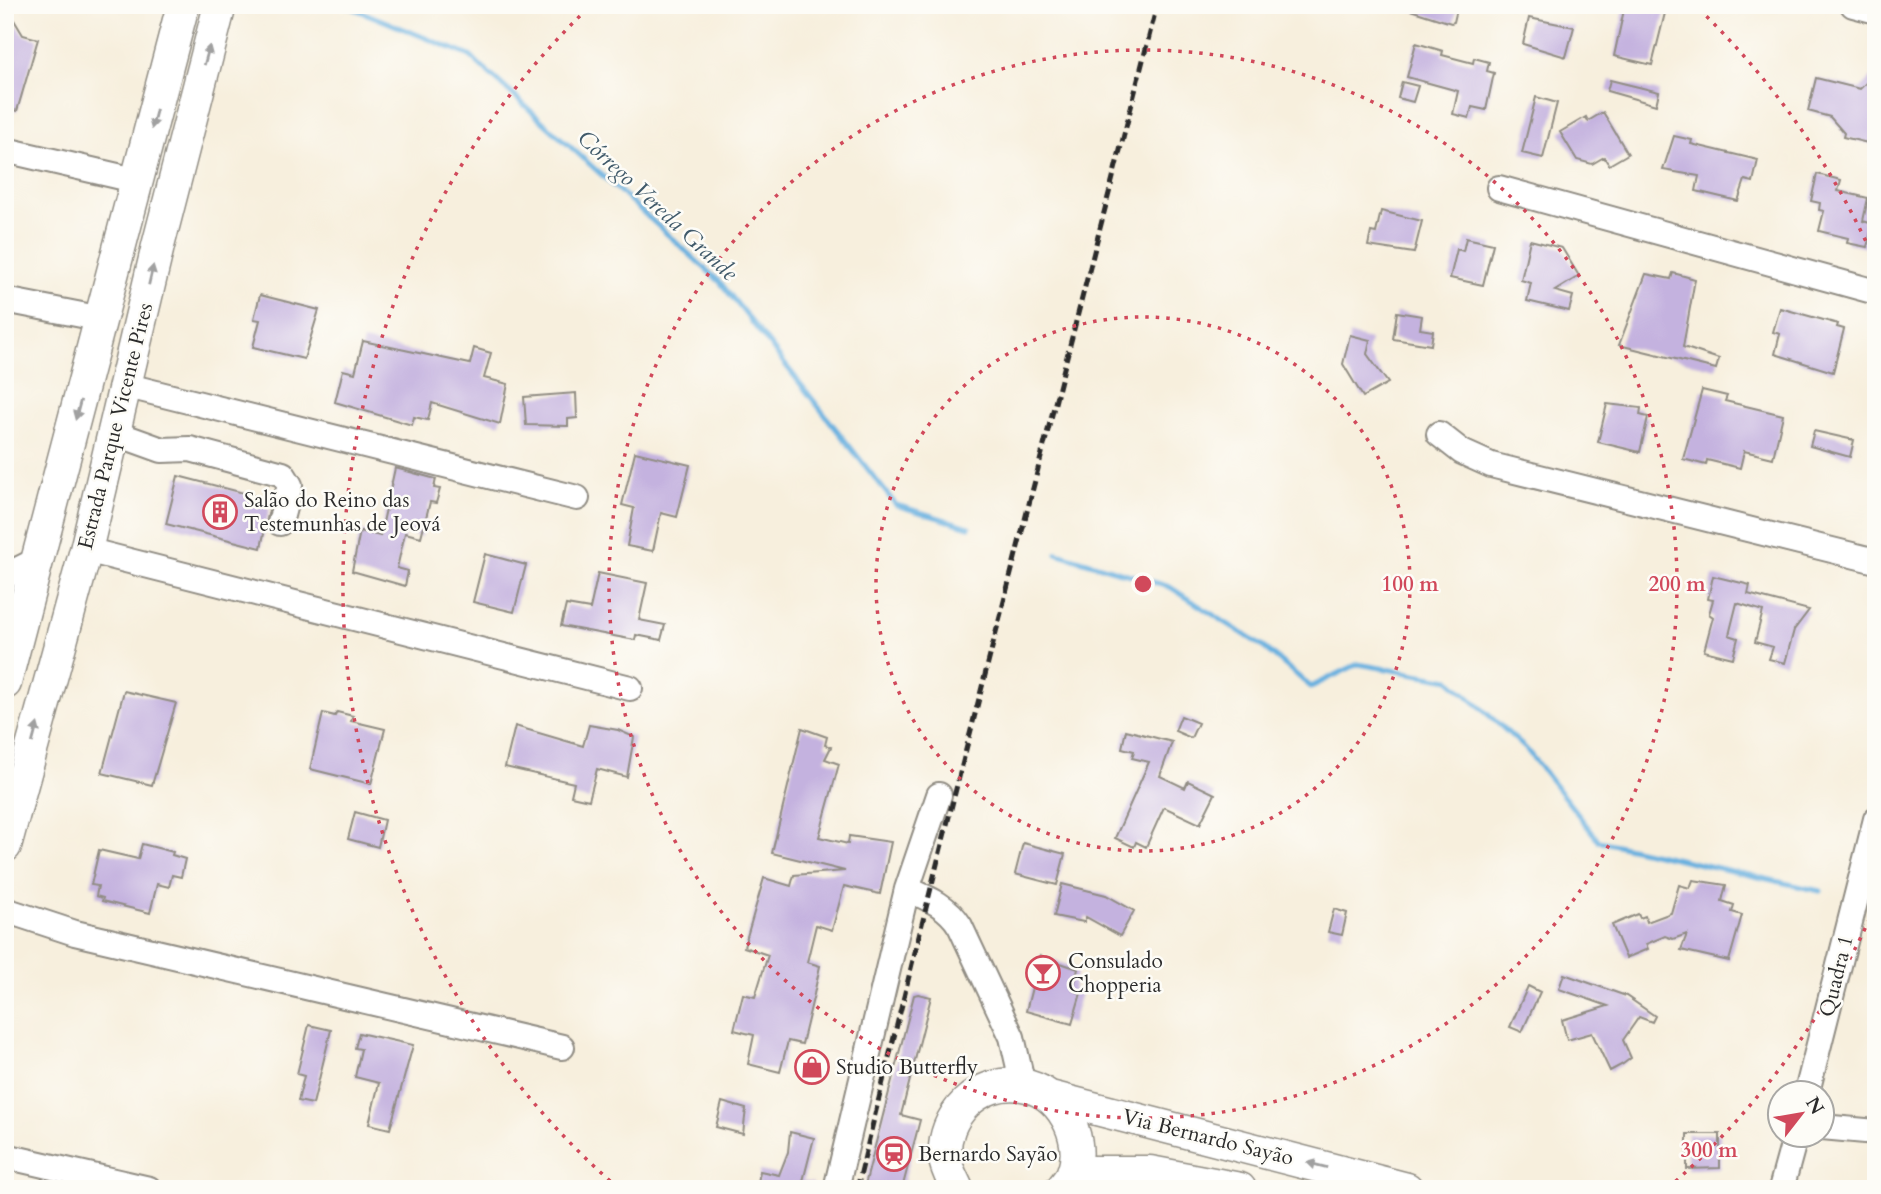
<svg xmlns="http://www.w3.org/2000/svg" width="1881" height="1194" font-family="Cardo,serif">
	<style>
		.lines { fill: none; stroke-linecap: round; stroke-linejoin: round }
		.stream { stroke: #67b0df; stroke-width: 5 }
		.building { fill: #c4b2df }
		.minor-casing { stroke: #918d84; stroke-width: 28 }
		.major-casing { stroke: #918d84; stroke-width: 35 }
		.minor { stroke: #fff; stroke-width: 24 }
		.major { stroke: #fff; stroke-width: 32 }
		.rail { stroke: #2b2b2b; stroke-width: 5; stroke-dasharray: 10 5; stroke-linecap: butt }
		.oneway { fill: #a0a0a0 }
		.ring { fill: none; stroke: #d1495b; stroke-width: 3.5; stroke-dasharray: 3.5 7 }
		.labels { text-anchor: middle; stroke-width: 5; stroke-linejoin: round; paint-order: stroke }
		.street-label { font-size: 21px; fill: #2b2b2b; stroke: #fdfcf7 }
		.poi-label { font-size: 21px; fill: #2b2b2b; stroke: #fdfcf7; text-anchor: start }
		.water-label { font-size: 23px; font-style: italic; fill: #405a6a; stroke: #fdfcf7 }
		.centre { fill: #d1495b; stroke: #fdfcf7; stroke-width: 3.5 }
		.ring-label { font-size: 21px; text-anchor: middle; font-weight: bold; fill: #d1495b; stroke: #fdfcf7; stroke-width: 5; stroke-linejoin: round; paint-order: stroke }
	</style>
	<rect width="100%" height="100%" fill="#fdfcf7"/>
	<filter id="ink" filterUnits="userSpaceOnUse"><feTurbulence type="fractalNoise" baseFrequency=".0143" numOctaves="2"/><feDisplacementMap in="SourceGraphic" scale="14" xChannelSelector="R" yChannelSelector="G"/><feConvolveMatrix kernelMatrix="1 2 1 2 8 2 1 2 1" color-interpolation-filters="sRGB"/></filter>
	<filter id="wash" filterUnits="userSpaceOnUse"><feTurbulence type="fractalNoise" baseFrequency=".00686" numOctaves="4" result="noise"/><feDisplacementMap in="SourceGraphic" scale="28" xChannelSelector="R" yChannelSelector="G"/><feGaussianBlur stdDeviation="1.57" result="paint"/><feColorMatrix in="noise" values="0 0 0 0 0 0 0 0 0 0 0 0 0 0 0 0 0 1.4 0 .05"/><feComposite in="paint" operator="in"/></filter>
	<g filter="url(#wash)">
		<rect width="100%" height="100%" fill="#f7efdd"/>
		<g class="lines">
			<path class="stream" d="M345,5l125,51 250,226 176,223 73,22
				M1057,553l113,34 92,59 49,41 47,-23 92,16 76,69 73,92 221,50"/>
		</g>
		<g id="blocks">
			<path class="building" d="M5,5l18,30 15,4 -21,72 -12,-3z
				M1405,5h53l-4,17 -3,1 -47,-15z
				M1625,5h42l-15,60 -38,-9z
				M1529,18l45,9 -8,30 -43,-13z
				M1416,43l27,8 -1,4 31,8 1,-5 15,4 -2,9 7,2 -8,37 -14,-3 -3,11 -16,-4 5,-23 -51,-14z
				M1876,73v72l-33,-8 1,-4 -14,-16 -22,-6 8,-33 44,11z
				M1610,80l49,12 -3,13 -49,-14z
				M1402,82l16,4 -5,16 -15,-4z
				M1536,97l21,6 -14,55 -21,-5z
				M1603,112l25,42 -19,11 -5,-8 -12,7 -15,-4 -17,-28 26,-15 2,4z
				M1674,136l18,4 -1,4 67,16 -5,22 -8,-2 -7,21 -42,-10 3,-15 -36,-6z
				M1817,174l24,6 -3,11 30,7 -5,23 10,3 -6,23 -20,-4 1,-5 -29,-7 5,-20 -5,-1 1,-7 -9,-2z
				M1381,211l41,10 -8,32 -46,-7 3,-14 5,1z
				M1466,238l27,6 -10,41 -33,-7 7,-29 6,2z
				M1530,240l32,8 17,28 -24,15 18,5 -4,15 -42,-10 4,-18 -10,-3z
				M1673,273l22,6 -12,68 36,12 -3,10 -97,-24 27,-71 25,5z
				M260,295l59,15 -15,49 -51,-12 7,-27 -6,-1z
				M1780,308l58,16 -1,3 7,2 -11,43 -58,-18 5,-20 -7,-2z
				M1397,312l25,4 -2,13 13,2 -2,14 -38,-6z
				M1350,335l20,5 -3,14 21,29 -25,14 -20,-33z
				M363,341l107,23 4,-16 17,5 -7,25 24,6 -8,40 -68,-21 -4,17 -14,-3 -2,8 -77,-23 8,-32 12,3z
				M1702,390l25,6 -2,5 58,14 -10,43 -29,-7 -4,17 -33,-8 -1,5 -23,-6z
				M576,393l1,25 -9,1v7l-42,-1 -2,-28z
				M1607,404l34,4 -1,7 8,2 -8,35 -42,-10z
				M1814,431l40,9 -4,17 -40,-11z
				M635,452l55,13 -13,52 -16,-4 -8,38 -26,-5 7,-38 -12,-3z
				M395,468l41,11 -2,9 6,1 -4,14 -6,-1 -9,35 -16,-4 -8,35 11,3 -3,15 -53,-15 8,-40 20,5z
				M178,476l93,24 -10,48 -95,-24z
				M485,554l41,11 -12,47 -41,-10z
				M598,573l49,10 -8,37 26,5 -4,15 -25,-5 -1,5 -74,-14 5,-21 24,4z
				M1713,576l37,9 -2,9 61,16 -15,20 -9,33 -16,-4 4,-12 -18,-5 8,-31 -26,-8 -8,32 9,3 -5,20 -29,-7 9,-34 -4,-3 4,-14 -5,-1z
				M124,691l52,12 -24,82 -50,-12z
				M337,712l16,4 -2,5 34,8 -14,55 -61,-15 13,-56 12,3z
				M1181,716l17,7 -7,15 -16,-7z
				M589,725l29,5 16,7 -7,40 -30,-8 -8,31 -18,-4 3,-13 -69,-16 10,-41 68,20z
				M802,728l25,9 -2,8 6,2 -6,12 14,5 -20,73 29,7 1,-8 42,6 -11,52 -36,-8 -12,44 -16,-5 -9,37 13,4 -6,28 -12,50 -14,-3 -8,31 -32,-8 6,-29 -20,-5 9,-36 12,3 13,-42 -24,-8 20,-69 27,8 3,-11 51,-4 -73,-18z
				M1126,730l46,12 -12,34 25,12 3,-7 27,13 -15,30 -36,-17 -18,40 -10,-5 -2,5 -19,-9 34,-76 -17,-4 2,-7 -12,-3z
				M355,812l29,8 -6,27 -30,-8z
				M1023,843l42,11 -8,31 -42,-11z
				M142,844l31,8 -1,3 13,4 -4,18 -9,-2 -3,12 -12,-3 -7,29 -48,-12 1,-3 -7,-2 2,-10 -7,-1 8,-35 39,9z
				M1693,880l33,5 -4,16 12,4 -2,7 10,3 -13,46 -48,-11 6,-16 -14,5 -8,-3 -19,8 2,5 -22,9 -14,-33 26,-11 2,4 5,-2 2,6 24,-9 8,-28 11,3z
				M1062,884l44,11 28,16 -14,25 -34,-19 -2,5 -30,-6z
				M1334,909l13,4 -5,22 -14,-3z
				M1040,956l38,13 -5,21 8,3 -9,31 -46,-13z
				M1564,974l62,22 29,20 -3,6 -13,-5 -16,23 8,18 -8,6 -13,7 -18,-38 -25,7 -5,-20 46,-14 -49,-17z
				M1528,986l12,6 -18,40 -12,-5z
				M918,994l13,3 -30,118 19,5 -18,69h-38l50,-194z
				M309,1025l22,5 -18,74 -15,-3 6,-25 -7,-2z
				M359,1033l54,12 -23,84 -21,-5 10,-41 -24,-6 6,-28 -6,-1z
				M722,1102l24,7 -3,25 -27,-7z
				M790,1132l24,6 -11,43 10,2 -1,6h-55l3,-18 19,4 9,-23z
				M1687,1134h33v34l-33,1z"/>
		</g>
	</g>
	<g filter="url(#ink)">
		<use href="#blocks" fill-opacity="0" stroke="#918d84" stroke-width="2"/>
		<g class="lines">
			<g class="minor-casing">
				<path id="minor" d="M1853,5l23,6
					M5,150l134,31
					M1499,188l377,104
					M5,300l97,19
					M124,385l453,113
					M112,432l50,18 28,-1 93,25 7,11 -10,38
					M1439,434l23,18 29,13 385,96
					M86,550l544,138
					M5,576l32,-16
					M907,889c21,9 41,17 53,37l52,111 11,48
					M5,910l70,23 487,114
					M1807,1092l69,-273
					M1822,1127l54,5
					M5,1156l144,33
					M836,1189l71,-300 32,-94
					M1781,1189l15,-55"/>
			</g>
			<g class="major-casing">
				<path id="major" d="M5,683l178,-678
					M5,846l81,-296 72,-304 62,-241
					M1050,1097l357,92
					M1073,1172h77l90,17
					M957,1189c-4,-9 -11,-21 -12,-30 -4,-43 34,-81 77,-74 38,6 63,50 52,86 -2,6 -8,12 -12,18"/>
			</g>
			<use href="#minor" class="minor"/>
			<use href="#major" class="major"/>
			<path class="rail" d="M857,1189c95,-396 200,-789 300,-1184"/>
		</g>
		<defs><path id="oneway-solid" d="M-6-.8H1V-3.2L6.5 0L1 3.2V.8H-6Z" transform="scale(1.75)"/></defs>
		<g class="oneway">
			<use href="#oneway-solid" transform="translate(207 55) rotate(-75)"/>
			<use href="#oneway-solid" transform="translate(154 119) rotate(104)"/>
			<use href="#oneway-solid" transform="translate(151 275) rotate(-77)"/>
			<use href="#oneway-solid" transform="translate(78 410) rotate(105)"/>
			<use href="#oneway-solid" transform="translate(35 733) rotate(-75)"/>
			<use href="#oneway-solid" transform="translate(1317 1165) rotate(-166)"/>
		</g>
	</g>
	<g class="ring">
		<circle cx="1143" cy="584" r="267"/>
		<circle cx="1143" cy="584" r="534"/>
		<path d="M1874 909A800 800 0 0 1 1668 1188M618 1188A800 800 0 0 1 587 9M1699 9A800 800 0 0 1 1874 259"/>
	</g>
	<defs>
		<g id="building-ring" transform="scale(1.75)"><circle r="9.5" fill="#fdfcf7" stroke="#d1495b" stroke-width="1.5"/><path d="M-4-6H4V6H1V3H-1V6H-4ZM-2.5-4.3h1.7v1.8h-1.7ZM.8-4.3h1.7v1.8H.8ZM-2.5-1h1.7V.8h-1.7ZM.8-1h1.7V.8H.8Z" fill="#d1495b"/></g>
		<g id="bar-ring" transform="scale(1.75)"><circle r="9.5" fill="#fdfcf7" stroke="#d1495b" stroke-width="1.5"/><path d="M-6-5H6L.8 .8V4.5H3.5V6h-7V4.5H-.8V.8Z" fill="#d1495b"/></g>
		<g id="shop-ring" transform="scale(1.75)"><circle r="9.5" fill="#fdfcf7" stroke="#d1495b" stroke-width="1.5"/><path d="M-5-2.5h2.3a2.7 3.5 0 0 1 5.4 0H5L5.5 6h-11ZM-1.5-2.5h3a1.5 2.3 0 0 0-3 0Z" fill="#d1495b"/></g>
		<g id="station-ring" transform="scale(1.75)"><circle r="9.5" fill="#fdfcf7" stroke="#d1495b" stroke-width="1.5"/><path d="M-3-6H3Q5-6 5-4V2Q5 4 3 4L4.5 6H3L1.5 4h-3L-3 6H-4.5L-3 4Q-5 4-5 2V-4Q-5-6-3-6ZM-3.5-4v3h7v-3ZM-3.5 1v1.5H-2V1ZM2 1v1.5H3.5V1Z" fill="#d1495b"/></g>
	</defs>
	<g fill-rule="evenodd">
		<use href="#building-ring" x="220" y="512"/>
		<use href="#bar-ring" x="1043" y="973"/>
		<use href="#shop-ring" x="812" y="1067"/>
		<use href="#station-ring" x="894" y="1154"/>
	</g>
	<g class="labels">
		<g class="street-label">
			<text transform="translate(115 426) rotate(-76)" y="7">Estrada Parque Vicente Pires</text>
			<text transform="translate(1836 976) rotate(-76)" y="7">Quadra 1</text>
			<text transform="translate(1208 1137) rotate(14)" y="7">Via Bernardo Sayão</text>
		</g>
		<g class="poi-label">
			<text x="244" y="507">Salão do Reino das<tspan x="244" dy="24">Testemunhas de Jeová</tspan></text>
			<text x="1068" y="968">Consulado<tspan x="1068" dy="24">Chopperia</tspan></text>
			<text x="836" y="1074">Studio Butterfly</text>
			<text x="918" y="1161">Bernardo Sayão</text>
		</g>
		<g class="water-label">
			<text transform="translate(658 205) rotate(43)" y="8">Córrego Vereda Grande</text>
		</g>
	</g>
	<circle cx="1143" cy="584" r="10" class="centre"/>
	<g class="ring-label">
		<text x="1410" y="591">100 m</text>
		<text x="1677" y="591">200 m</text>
		<text x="1709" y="1157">300 m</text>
	</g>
	<rect width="1881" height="1194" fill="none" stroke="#fdfcf7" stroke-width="28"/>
	<g transform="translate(1801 1114) rotate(59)"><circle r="33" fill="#fdfcf7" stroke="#a9a8a5" stroke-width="2"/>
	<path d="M0-5L12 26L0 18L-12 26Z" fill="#d1495b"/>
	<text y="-10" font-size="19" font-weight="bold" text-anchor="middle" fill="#2b2b2b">N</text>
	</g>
</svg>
